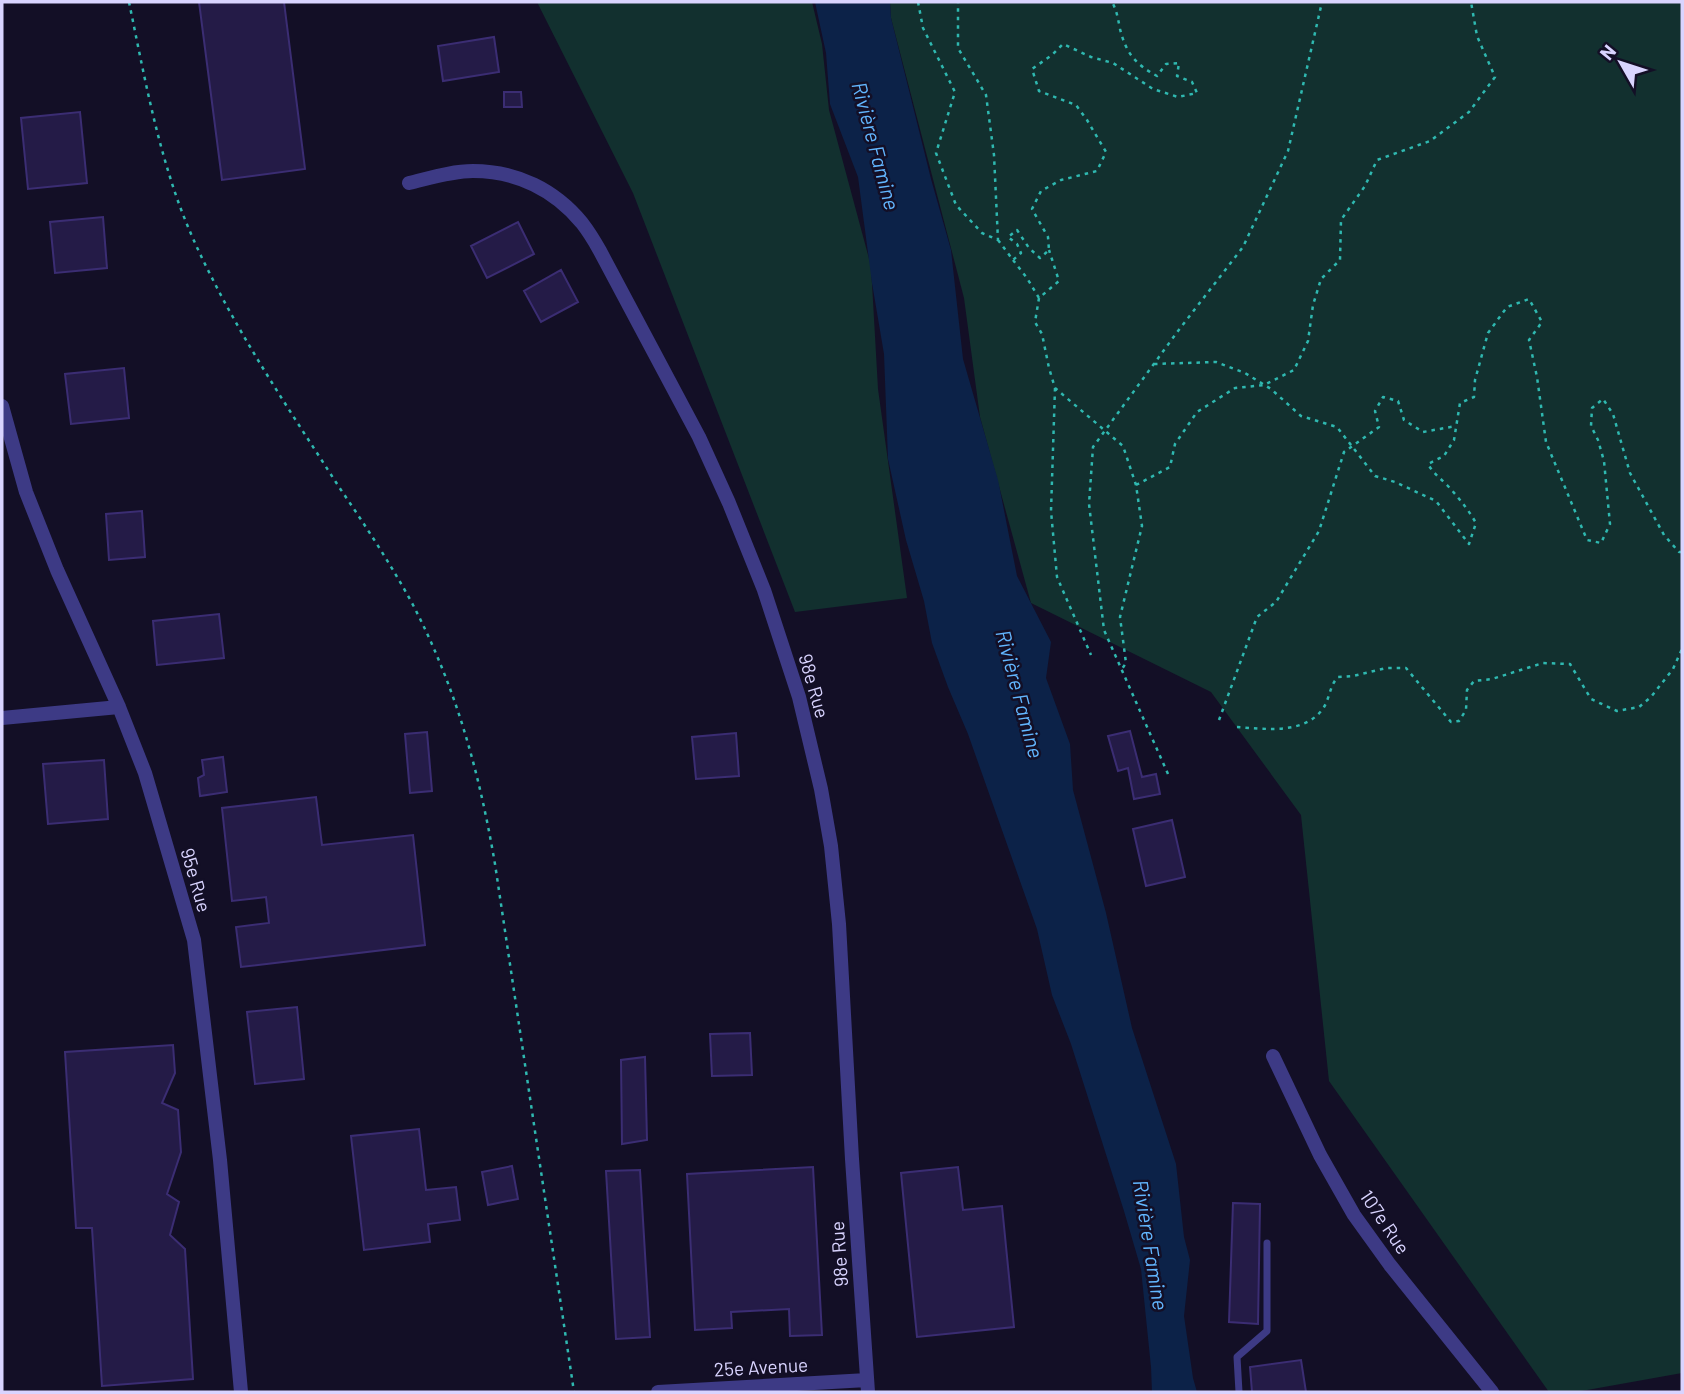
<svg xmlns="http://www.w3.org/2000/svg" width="1684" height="1394" font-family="Barlow,sans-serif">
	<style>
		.green { fill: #12302f }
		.water { fill: #0c2248 }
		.building { fill: #241b47; stroke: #3b2d73; stroke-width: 2 }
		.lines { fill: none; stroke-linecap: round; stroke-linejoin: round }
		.path { stroke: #2fb8b0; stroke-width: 2.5; stroke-dasharray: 3.5 5; stroke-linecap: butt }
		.service { stroke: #3d3a85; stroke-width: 7 }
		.minor { stroke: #3d3a85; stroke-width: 14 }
		.labels { text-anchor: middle; stroke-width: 5; stroke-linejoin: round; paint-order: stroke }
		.street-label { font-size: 19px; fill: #d9d4ff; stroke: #130f26 }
		.water-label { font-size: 21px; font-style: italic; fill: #62b6ff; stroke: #130f26 }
	</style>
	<rect width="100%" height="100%" fill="#130f26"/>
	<path class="green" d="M537,2h275l10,42 7,66 42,156 7,123 29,209 -112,14 -162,-419z
		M890,2h792v1371l-106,19h-27l-220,-311 -28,-266 -90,-123 -180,-89 -51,-186 -16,-119 -73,-280z"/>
	<path class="water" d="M815,2h75l1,16 40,161 20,71 12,109 35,121 19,96 34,66 -5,36 24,66 3,46 33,123 26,115 44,136 8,73 6,23 -6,56 9,62 4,14h-45l-1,-25 -10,-98 -17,-58 -53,-167 -19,-49 -15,-66 -69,-195 -20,-47 -16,-44 -8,-42 -18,-61 -18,-81 -4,-105 -12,-71 -14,-106 -28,-73 -4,-51z"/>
	<path class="building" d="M199,2h85l21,167 -83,11z
		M494,37l5,35 -56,9 -5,-35z
		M504,92h17l1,15h-18z
		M80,112l7,71 -59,6 -7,-71z
		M103,217l4,51 -52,5 -5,-51z
		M518,222l16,32 -47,24 -16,-32z
		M561,270l17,32 -37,20 -17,-31z
		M124,368l5,50 -58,6 -6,-50z
		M142,511l3,46 -36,3 -3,-46z
		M219,614l5,44 -67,7 -4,-44z
		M1130,731l12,46 14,-3 4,20 -26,5 -6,-31 -10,3 -10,-35z
		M427,732l5,59 -22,2 -5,-59z
		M736,733l3,43 -43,3 -4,-42z
		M223,757l4,35 -27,4 -2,-18 6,-3 -2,-15z
		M104,760l4,59 -60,5 -5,-60z
		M316,797l6,48 91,-10 12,110 -184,22 -5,-40 33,-4 -3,-26 -34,4 -10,-93z
		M1172,820l13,57 -39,9 -13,-57z
		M297,1007l7,72 -49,5 -8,-72z
		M750,1033l2,42 -40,1 -2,-42z
		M173,1045l2,28 -13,30 16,7 3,42 -14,42 12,8 -9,33 15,14 8,130 -91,7 -10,-158h-16l-11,-176z
		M645,1057l2,83 -25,4 -1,-84z
		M419,1129l7,61 30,-3 4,33 -32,4 2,18 -66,8 -13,-114z
		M512,1166l6,33 -30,6 -6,-33z
		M813,1167l9,168 -32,1 -1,-27 -58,3 1,16 -37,2 -8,-156z
		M958,1167l5,43 39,-4 12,121 -97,10 -16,-164z
		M640,1170l10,167 -34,2 -10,-168z
		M1233,1203l27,1 -2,120 -29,-2z
		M1301,1360l5,32h-54l-2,-25z"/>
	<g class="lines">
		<path class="path" d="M129,2c12,58 23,118 41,175 10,33 24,66 40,97 37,74 84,143 129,213 26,38 51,76 73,116 44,84 67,168 83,261l79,528
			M918,2l5,26 32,64 -19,61 20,52 26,28 16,7 -4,-85 -8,-60 -28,-47v-46
			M998,240l15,20 8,-7 -4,-9 -9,-7 9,-7 12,18 11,10 9,-8 -1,-13 -16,-28 9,-18 20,-11 36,-9 9,-19 -19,-32 -11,-15 -37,-14 -7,-22 20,-14 11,-11 28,13 22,6 40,26 25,8 19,-4 -5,-11 -15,-6 2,-13 -13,1 -9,12c-22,-12 -31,-23 -37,-47 -2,-10 -3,-18 -8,-27
			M1013,260l14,18 12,20 20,-17 -10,-31
			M1039,298l-4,24 7,12 7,34 6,20 68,58 13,39 6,41 -22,91 6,46 -4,6
			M1154,364l62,-2 29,11 26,16 30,27 36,11 38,49 20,6 41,19 33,43 7,-21c-8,-14 -18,-26 -29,-38 -7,-7 -14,-12 -19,-21l16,-8 10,-16 6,-37 14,-6 1,-17 13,-47 19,-26 22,-8 13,23 -13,18 8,37 9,65 41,98 14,3 9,-19 -6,-63 -6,-21 -7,-14 1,-18 11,-9 10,15 17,59 34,62 15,17h3
			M1055,388l-4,123 6,66 34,78
			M1136,485l34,-18 5,-23 22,-32 38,-24 29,-3 30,-15 14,-29 5,-36 8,-26 19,-19 1,-40 24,-34 12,-26 53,-19 39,-29 26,-35 -18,-41 -6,-34
			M1219,720l38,-103 19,-15 43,-71 25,-79 35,-25 -4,-16 8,-14 15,4 6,19 19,12 33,-6
			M1237,727c29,2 69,8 87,-20 6,-10 6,-22 14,-30l15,-1 33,-8h20l45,54 8,-1 7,-11 1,-20 7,-9 18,-2 51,-16 27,1 21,35 26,12 22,-4 12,-10 22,-28 9,-20
			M1168,774l-64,-144 -15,-126 4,-57 85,-116 65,-84 45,-96 34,-149"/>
		<path class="service" d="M1239,1392l-2,-35 30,-26v-88"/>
		<path class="minor" d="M409,183c21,-5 43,-12 64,-12 44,0 82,19 109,52 7,9 13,19 18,28l99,186 30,66 35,87 35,107 22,92 10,57 8,78 13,235 16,233
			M2,406l24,86 31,78 62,137 26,66 49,167 26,220 21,232
			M2,718l117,-11
			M1273,1056l47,99 34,60 36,50 102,127
			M658,1392l209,-12"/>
	</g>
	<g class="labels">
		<g class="street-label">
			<text transform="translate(814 686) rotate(74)" y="7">98e Rue</text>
			<text transform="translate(196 880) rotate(74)" y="7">95e Rue</text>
			<text transform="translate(1385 1222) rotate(56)" y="7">107e Rue</text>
			<text transform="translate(839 1254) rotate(-94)" y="7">98e Rue</text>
			<text transform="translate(761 1367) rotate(-3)" y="7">25e Avenue</text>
		</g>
		<g class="water-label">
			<text transform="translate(875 146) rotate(75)" y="7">Rivière Famine</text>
			<text transform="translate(1019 694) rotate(75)" y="7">Rivière Famine</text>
			<text transform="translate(1150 1245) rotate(81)" y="7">Rivière Famine</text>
		</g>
	</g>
	<rect width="1684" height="1394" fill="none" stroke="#d9d4ff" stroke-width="7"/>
	<g transform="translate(1621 63) rotate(309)" stroke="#130f26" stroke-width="5" paint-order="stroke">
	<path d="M0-5L12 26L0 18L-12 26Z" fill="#d9d4ff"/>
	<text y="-10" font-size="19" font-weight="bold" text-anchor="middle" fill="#d9d4ff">N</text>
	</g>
</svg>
